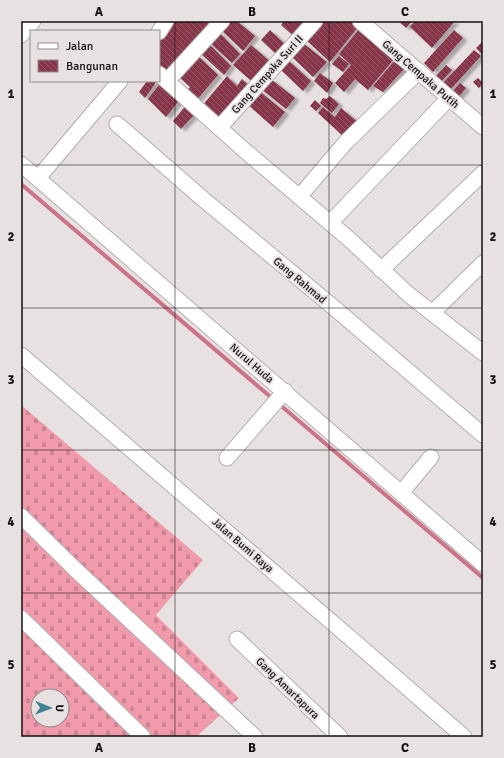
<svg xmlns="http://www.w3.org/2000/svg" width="504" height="758" font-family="Signika,sans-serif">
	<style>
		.cemetery { fill: url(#cemetery-stones); fill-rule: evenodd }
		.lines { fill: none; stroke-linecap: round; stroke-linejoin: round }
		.stream { stroke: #cc7487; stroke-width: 4 }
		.building { fill: url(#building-back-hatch); filter: url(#shadow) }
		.minor-casing { stroke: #b3adae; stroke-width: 17 }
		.minor { stroke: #fff; stroke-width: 15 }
		.grid { fill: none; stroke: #121011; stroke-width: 1; stroke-opacity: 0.55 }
		.labels { text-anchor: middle; stroke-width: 4; stroke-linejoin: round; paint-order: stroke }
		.street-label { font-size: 11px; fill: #121011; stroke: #e7e1e2 }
		.neatline { fill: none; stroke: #121011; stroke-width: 1.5 }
		.grid-label { font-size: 13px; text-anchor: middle; font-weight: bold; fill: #121011 }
	</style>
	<defs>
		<pattern id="cemetery-stones" width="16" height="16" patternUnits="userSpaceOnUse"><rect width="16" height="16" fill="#f09aab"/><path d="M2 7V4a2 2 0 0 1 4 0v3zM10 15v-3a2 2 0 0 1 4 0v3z" fill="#cd8492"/></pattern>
		<pattern id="building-back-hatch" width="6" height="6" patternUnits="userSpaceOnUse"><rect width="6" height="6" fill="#87354a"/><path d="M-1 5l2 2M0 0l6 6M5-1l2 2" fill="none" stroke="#935666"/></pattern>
		<filter id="shadow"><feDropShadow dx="4.5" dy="2.5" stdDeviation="1" flood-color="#0004"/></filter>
	</defs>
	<rect width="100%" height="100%" fill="#e7e1e2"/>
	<path class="cemetery" d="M21,405l182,155 -47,55 83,83 -43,39h-175zM38,696h24v24h-24z"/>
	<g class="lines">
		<path class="stream" d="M21,184l252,215
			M279,404l204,174"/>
	</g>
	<path class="building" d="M175,21h30l5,4 -41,49 -10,-8v-26z
		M229,21h8l18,15 -12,15 -22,-21z
		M284,21h29l-16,18 -16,-14z
		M323,21h29l6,6 -28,35 -24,-22z
		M398,21h14l-6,7z
		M415,21h40l-23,27 -22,-21z
		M360,28l34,31 -26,31 -13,-11 -11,13 -9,-9 16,-18 -12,-11z
		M270,30l17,16 -9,10 -17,-16z
		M454,30l9,8 -30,34 -9,-9z
		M219,32l21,22 -8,9 -23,-21z
		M483,41v14l-7,-7z
		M208,43l23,23 -7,9 -25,-23z
		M303,43l24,19 -14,15 -22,-21z
		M251,45l22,19 -17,21 -23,-20z
		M474,50l7,6 -31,34 -8,-6z
		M197,55l21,20 -22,26 -10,-9 4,-5 -12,-11z
		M339,56l10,8 -6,8 -11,-8z
		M287,59l24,22 -8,10 -23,-22z
		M396,59l10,8 -23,25 -10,-6z
		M446,65l6,5 -11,12 -6,-5z
		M320,73l13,10 -6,10 -13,-12z
		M227,76l10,10 5,-7 11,10 -32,34 -20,-16z
		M478,78l5,5 -4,5 -6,-6z
		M271,79l24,19 -9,11 -25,-20z
		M147,81h10l-12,17 -6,-6z
		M162,81l19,17 -15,19 -18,-18z
		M460,83l6,5 -8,10 -6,-6z
		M258,90l27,22 -12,15 -27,-24z
		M330,96l9,8 -7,9 -12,-10 3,-5 3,1z
		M315,100l6,6 -5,5 -6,-5z
		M187,104l9,9 -15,16 -8,-8z
		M323,107l12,10 6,-9 18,15 -14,15 -27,-25z"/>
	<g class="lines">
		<g class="minor-casing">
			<path id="minor" d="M360,21l123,106
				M159,32l7,-11
				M21,35l12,-14
				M159,74l84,75 106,90 59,55 75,59
				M167,81l55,-60
				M117,124l86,75 129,107 151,129
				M219,128l96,-107
				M21,164l462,400
				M38,178l82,-97
				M299,197l47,-55 73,-71
				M330,223l119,-125
				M381,270l102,-97
				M432,313l51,-50
				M21,355l335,288 108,94
				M227,458l58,-67
				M401,493l30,-36
				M21,516l55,54 179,167
				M21,618l122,119
				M237,639l103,98"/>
		</g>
		<use href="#minor" class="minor"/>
	</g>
	<path class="grid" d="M175,21v716M329,21v716M21,165h462M21,308h462M21,450h462M21,593h462"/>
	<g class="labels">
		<g class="street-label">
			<text transform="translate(267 74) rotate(-48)" y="4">Gang Cempaka Suri II</text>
			<text transform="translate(421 74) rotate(41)" y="4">Gang Cempaka Putih</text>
			<text transform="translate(300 280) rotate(40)" y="4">Gang Rahmad</text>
			<text transform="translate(252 363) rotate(41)" y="4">Nurul Huda</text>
			<text transform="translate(243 545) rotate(41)" y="4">Jalan Bumi Raya</text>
			<text transform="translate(288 688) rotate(44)" y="4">Gang Amartapura</text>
		</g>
	</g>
	<rect width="504" height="758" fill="none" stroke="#e7e1e2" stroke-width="44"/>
	<rect x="30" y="30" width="130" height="52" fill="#e7e1e2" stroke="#928d8e"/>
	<rect x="38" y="43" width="20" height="6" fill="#ffffff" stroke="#928d8e"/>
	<text x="66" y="50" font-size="12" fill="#121011">Jalan</text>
	<rect x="38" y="60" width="20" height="12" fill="url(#building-back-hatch)" stroke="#928d8e"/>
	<text x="66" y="70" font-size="12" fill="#121011">Bangunan</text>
	<g transform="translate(50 708) rotate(91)"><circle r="19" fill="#e7e1e2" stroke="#928d8e"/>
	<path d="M0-3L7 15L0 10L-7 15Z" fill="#408293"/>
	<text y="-6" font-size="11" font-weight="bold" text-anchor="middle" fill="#121011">U</text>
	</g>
	<rect x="22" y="22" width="460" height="714" class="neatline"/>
	<g class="grid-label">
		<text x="99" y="16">A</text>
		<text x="252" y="16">B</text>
		<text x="405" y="16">C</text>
		<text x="11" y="98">1</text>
		<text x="493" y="98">1</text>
		<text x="11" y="241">2</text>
		<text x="493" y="241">2</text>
		<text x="11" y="384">3</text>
		<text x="493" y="384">3</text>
		<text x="11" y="526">4</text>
		<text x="493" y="526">4</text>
		<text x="11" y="669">5</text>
		<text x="493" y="669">5</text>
		<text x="99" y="752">A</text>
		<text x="252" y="752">B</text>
		<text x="405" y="752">C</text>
	</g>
</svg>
